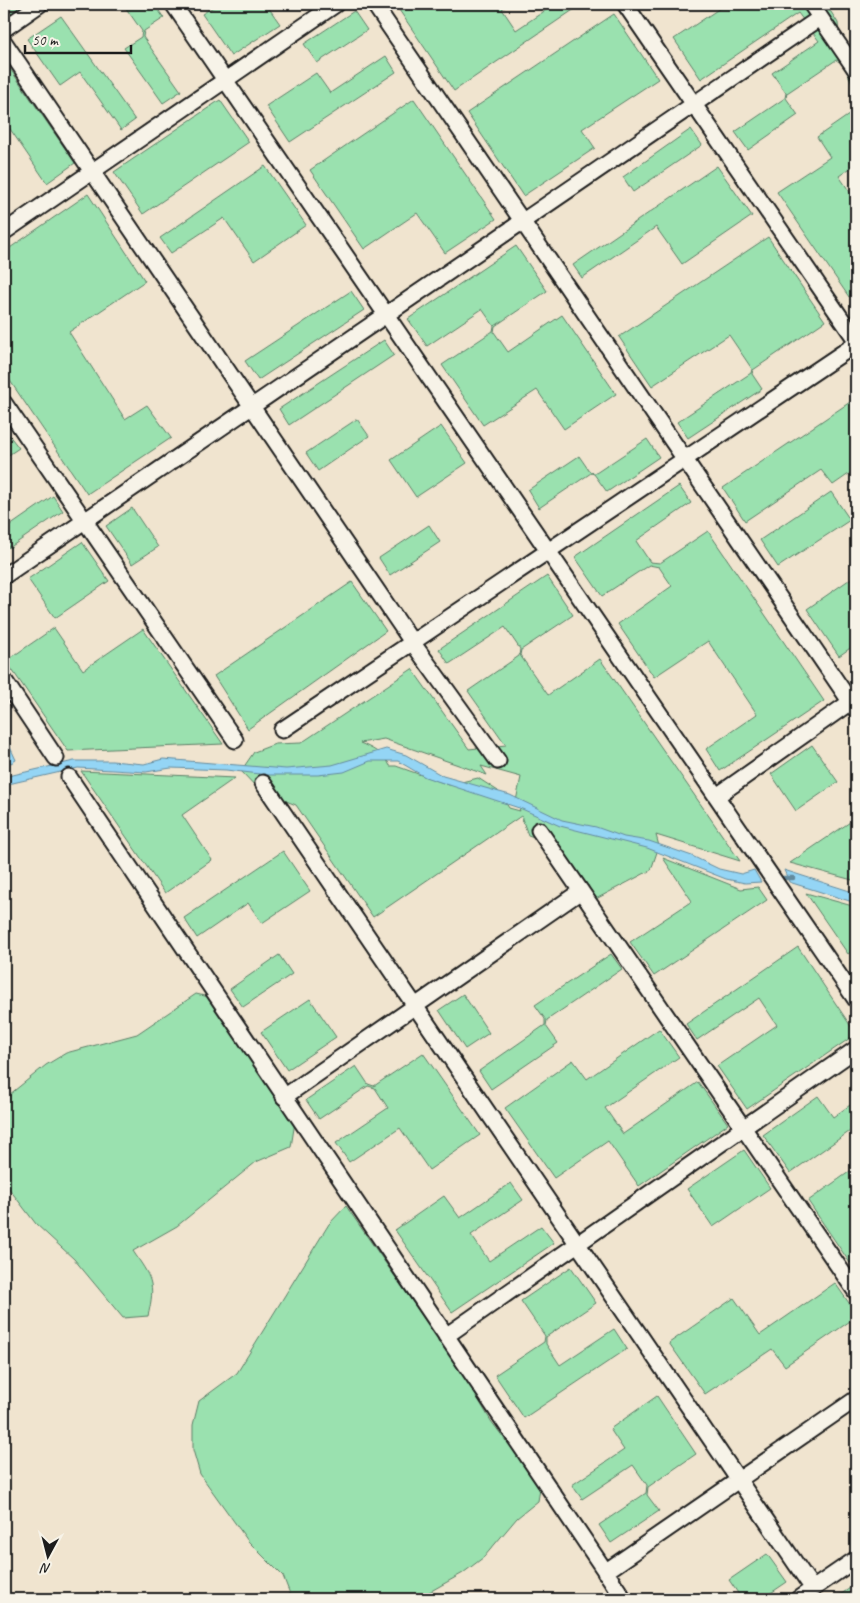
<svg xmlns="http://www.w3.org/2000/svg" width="860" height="1603" font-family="Caveat,sans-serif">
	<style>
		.green { fill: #9ae1af; stroke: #5b7e66; fill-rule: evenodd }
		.water { fill: #94d5f5; stroke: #648b9e }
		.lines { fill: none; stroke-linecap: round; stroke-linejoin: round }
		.stream { stroke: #648b9e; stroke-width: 4.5 }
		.minor-casing { stroke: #1c1c1c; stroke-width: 19 }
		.minor { stroke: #f7f3e8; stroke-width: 15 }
	</style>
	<rect width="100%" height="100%" fill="#f0e4cf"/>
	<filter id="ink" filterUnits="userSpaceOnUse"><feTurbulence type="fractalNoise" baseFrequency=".02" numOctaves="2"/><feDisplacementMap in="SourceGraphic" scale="10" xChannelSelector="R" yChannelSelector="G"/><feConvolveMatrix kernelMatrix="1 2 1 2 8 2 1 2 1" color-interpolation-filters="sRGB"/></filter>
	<g filter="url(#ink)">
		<path class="green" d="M4,4h46l-46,31z
			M123,4h31l10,14 -20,13 -1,6 38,54 -18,12 -39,-55 17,-11 1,-6z
			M218,4h48l14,20 -49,32 -29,-42z
			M395,4h114l-7,5 14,21 39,-26h27l-128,87z
			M726,4h90l15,8 7,11 1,12 17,32v23l-14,-27 -6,-3 -49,33 -1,5 12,17 -50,35 -13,-18 50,-34 1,-5 -14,-20 47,-32 -21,-28 -97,66 -27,-40z
			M354,11l13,19 -50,33 -13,-19z
			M614,14l44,65 -76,50 13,19 -72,48 -56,-83z
			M61,16l74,104 -14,10 -41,-58 -20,14 -33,-47z
			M386,56l10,16 -106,70 -24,-36 50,-33 14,20z
			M4,60l71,103 -28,20 -39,-57 -4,3z
			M414,99l82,120 -51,34 -28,-40 -53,36 -54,-79z
			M220,100l29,42 -106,72 -29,-42z
			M856,110v54l-17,12 17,25v91l-7,5 -72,-105 53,-35 -13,-20z
			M691,129l11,16 -69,47 -10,-15z
			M265,166l41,59 -52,36 -30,-43 -53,35 -11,-15z
			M717,166l35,50 -70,48 -26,-37 -74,51 -9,-13z
			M88,194l57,87 -76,51 56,87 22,-14 24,33 -84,56 -83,-122v-120z
			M768,237l57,84 -72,49 -1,4 10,15 -74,49 -11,-16 74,-49 1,-4 -23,-34 -77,51 -33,-49z
			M516,246l31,45 -52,35 -1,6 14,20 54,-37 54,79 -52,35 -27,-39 -54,35 -41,-60 51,-34 1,-5 -12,-17 -55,37 -19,-27z
			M351,291l13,19 -106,70 -13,-19z
			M384,340l10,15 -105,70 -10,-16z
			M856,398v71l-23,16 -12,-15 -76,51 -22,-33z
			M357,419l12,17 -51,35 -12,-18z
			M441,426l26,37 -51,34 -25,-37z
			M8,434l11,14 -15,10v-21z
			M647,439l12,18 -52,35 -13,-18 -3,-1 -52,35 -11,-18 51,-34 11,16 6,1z
			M679,486l12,17 -55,38 14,21 10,1 48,-32 116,170 -104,70 -14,-22 51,-35 -49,-73 -54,36 -36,-53 54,-38 -13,-19 -10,-2 -47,31 -27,-39z
			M831,492l17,25 8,4 -6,-1 -72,47 -18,-27z
			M53,496l10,15 -54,37 -5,-7v-11z
			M132,508l26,39 -26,17 -26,-38z
			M429,525l11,17 -50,33 -11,-17z
			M82,542l27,39 -54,37 -27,-39z
			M856,575v69l-17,12 -32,-47z
			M547,576l26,39 -52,35 -1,5 28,40 52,-36 140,202 -84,-26 3,11 -8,24 -57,30 -37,-55 -29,-10 -7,-19 -148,101 -77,-112 -37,-15 -18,-19 13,-19 21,-8 26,-1 111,-74 57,80 37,-4 -38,-54 51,-35 1,-7 -15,-22 -56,37 -10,-15zM384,739l103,36 -6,-9 40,11 -5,24 4,10 -11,-3 -11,-17 -20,-13 -29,7 -53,-19h-6c-4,-11 -20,-19 -30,-23z
			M352,582l34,49 -138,98 -34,-53z
			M54,628l29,42 60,-41 80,115 -155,7 -62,-90z
			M812,745l26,37 -42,29 -25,-37z
			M81,771l154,7 -53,37 30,45 -47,33z
			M856,818v63l-66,-18z
			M283,851l27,40 -48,32 -14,-20 -51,35 -13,-20z
			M663,858l78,31 17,-2 9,13 -113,76 -24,-34 62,-41z
			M806,893l50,14v41l-8,6z
			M798,947l58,87 -109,75 -30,-43 60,-41 -18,-27 -62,42 -11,-16z
			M611,954l11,15 -75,51 -1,6 12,17 -67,46 -12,-18 66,-46v-6l-10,-14z
			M279,955l13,19 -49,33 -13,-18z
			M196,994l22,5 77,123 -4,25 -35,15 -79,64 -44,25c18,27 23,31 15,65l-25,2 -49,-59 -38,-35 -32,-42v-83l42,-34 20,-12 71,-19z
			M463,994l26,39 -24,16 -26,-39z
			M310,999l26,38 -49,33 -26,-38z
			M659,1029l20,28 -74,51 18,26 75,-52 30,42 -89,62 -31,-45 -54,37 -49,-70 68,-48 14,19z
			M423,1053l57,82 -51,35 -29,-42 -51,34 -13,-19 52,-35 -13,-20 -7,-2 -49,33 -13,-19 50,-34 12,18 6,2z
			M818,1096l15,21 23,-16v26l-66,46 -27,-38z
			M744,1150l26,38 -57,39 -26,-38z
			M856,1167v92l-6,4 -42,-62z
			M511,1183l12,17 -52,35 18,26 52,-35 13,17 -102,69 -57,-82 49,-34 16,22z
			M346,1206l120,173 25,42 16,21 35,36 -4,23 -21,17 -33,39 -21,16 -46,26h-125l-9,-23 -35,-35 -48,-67 -7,-24v-25l6,-24 38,-28 92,-149z
			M571,1267l25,36 -50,34v7l14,21 54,-36 13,20 -103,69 -29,-43 49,-33 1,-6 -24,-35z
			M835,1283l21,30v4l-71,49 -13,-17 -67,45 -36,-51 65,-45 26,37z
			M657,1396l39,58 -48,33 -1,8 12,16 -48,32 -12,-18 47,-32 1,-8 -14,-20 -51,34 -10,-14 52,-35 -14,-21z
			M767,1554l20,28 -25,17h-20l-13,-19z
			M856,1584v15h-22z"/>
		<path class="water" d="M4,734l12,26 -5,3 -7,-5z
			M386,749l20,6 37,21 67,19 52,25 34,7 28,10 25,4 43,15 27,13 22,5 13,-4 7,12 -16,1 -19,-4 -79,-31 -87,-22 -38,-17 -97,-32 -27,-16h-28l-26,11 -26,3h-50l-42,-5 -55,-2 -25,4 -68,-4 -74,17v-8l70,-16h38l32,3 19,-5 123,10 46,-4z
			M784,870l72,23v10l-67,-21z"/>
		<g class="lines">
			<path class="stream" d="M776,878h17"/>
			<g class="minor-casing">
				<path id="minor" d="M173,4l683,996
					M374,4l482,706
					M625,4l231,336
					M811,4l45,66
					M4,29l36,-25
					M4,42l408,600 86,119
					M4,232l332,-228
					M4,403l231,337
					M4,576l816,-558
					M4,680l52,78
					M282,730l574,-386
					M69,777l555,822
					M263,783l550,806
					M717,796l139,-98
					M539,830l317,462
					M284,1097l297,-206
					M446,1336l410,-287
					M605,1572l251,-173
					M798,1599l58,-40"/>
			</g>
			<use href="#minor" class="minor"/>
		</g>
	</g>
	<rect width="860" height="1603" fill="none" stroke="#f7f3e8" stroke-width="20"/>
	<rect x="10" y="10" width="840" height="1583" fill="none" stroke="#1c1c1c" stroke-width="2" filter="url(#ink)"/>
	<g transform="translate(48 1556) rotate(187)" stroke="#f7f3e8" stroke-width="4" paint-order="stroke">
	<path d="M0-4L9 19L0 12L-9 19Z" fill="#1c1c1c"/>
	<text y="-8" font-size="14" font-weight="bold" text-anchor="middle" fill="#1c1c1c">N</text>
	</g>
	<path d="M25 45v8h106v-8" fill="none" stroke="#1c1c1c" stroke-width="2.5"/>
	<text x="32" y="45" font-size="15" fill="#1c1c1c" stroke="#f7f3e8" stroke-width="4" paint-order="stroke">50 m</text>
</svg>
